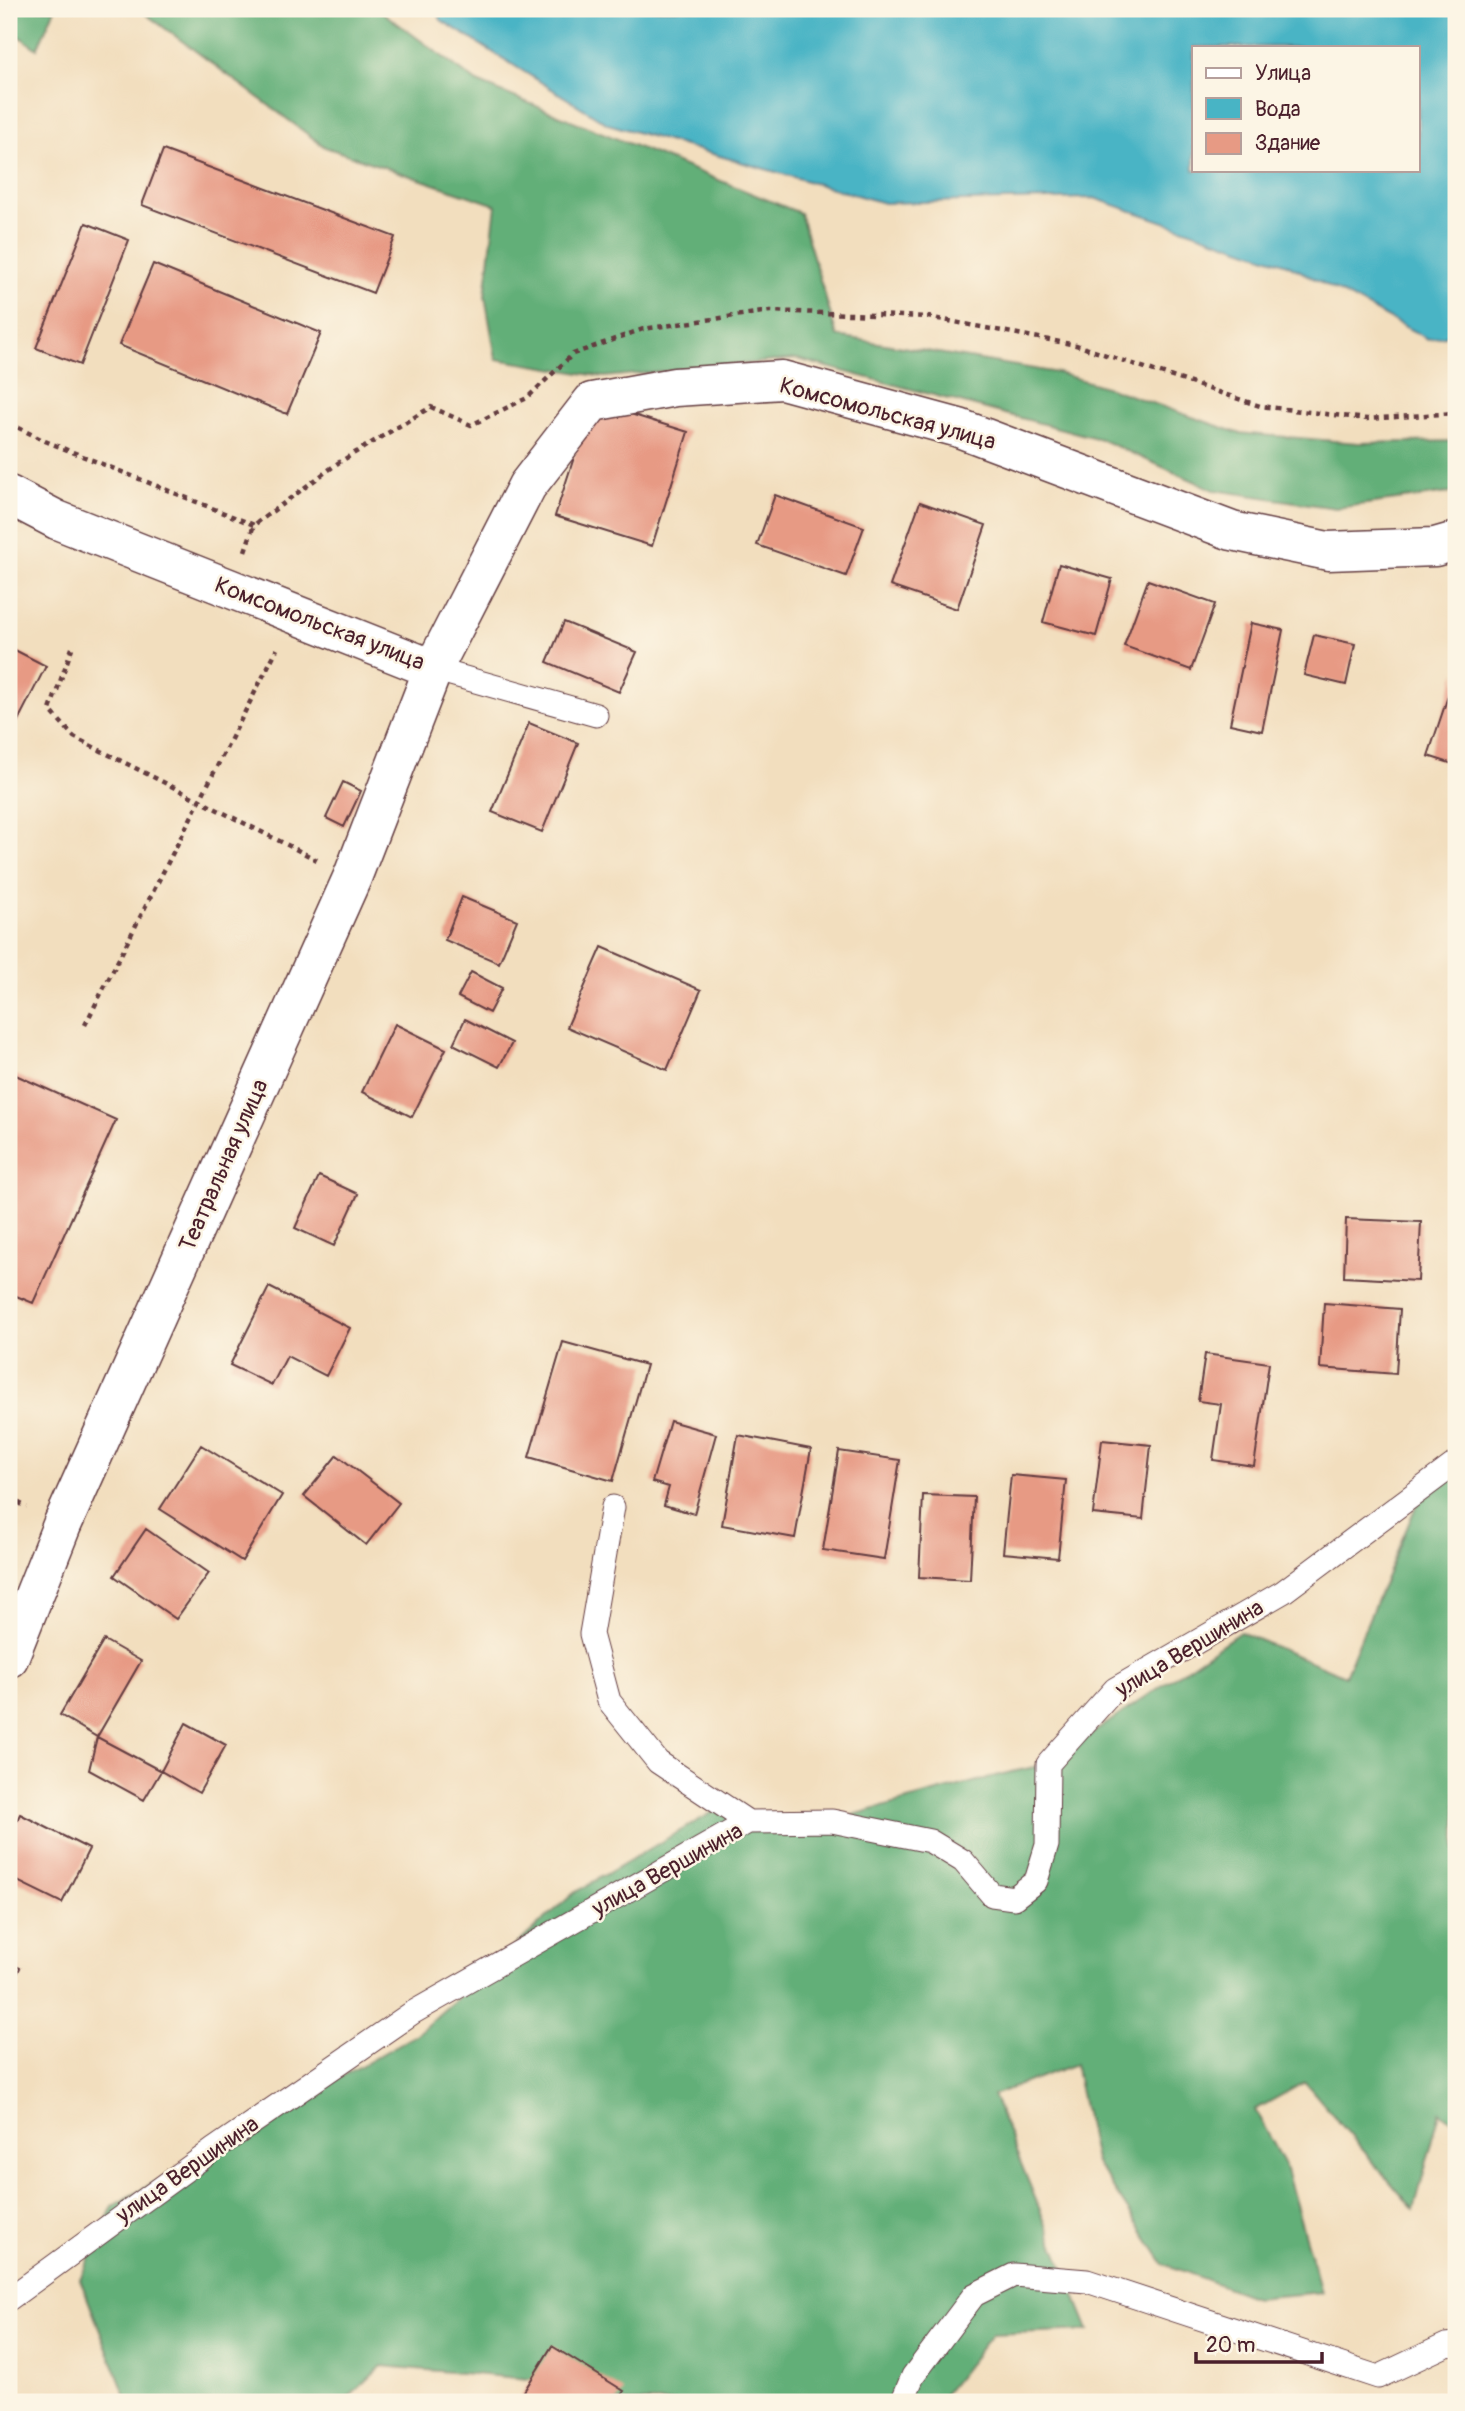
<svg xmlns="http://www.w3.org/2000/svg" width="1465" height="2411" font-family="Pangolin,sans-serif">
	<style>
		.forest { fill: #62af78; stroke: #566752; stroke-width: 2 }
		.water { fill: #48b4c5; stroke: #496a78; stroke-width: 2; fill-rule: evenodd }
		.building { fill: #e79a84 }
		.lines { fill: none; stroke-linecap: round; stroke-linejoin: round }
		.service-casing { stroke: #633c41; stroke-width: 25 }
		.minor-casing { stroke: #633c41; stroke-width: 41 }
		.path { stroke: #633c41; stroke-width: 4.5; stroke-dasharray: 5 5; stroke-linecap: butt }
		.service { stroke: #fff; stroke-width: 23 }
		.minor { stroke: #fff; stroke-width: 38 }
		.labels { text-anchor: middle; stroke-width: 5; stroke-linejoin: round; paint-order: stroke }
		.street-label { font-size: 23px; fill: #4a1f2b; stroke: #fcf5e5 }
	</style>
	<rect width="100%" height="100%" fill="#fcf5e5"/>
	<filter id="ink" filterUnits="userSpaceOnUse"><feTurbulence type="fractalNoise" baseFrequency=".0143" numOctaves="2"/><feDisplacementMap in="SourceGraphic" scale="14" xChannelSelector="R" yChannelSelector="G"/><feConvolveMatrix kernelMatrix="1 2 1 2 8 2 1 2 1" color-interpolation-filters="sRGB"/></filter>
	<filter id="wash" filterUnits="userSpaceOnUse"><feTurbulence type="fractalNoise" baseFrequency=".00686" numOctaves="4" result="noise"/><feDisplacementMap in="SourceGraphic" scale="28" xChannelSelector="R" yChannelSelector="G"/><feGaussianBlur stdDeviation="1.57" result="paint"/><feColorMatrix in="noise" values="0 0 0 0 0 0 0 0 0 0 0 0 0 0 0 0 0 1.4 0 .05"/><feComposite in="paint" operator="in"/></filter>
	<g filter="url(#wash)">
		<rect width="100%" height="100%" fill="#f2debe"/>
		<path class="forest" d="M9,9h46l-18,40 -28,-20z
			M139,9h239l99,73 323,131 37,123 221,37 54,16 126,44 120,10 98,-2v51l-120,16 -122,-18 -114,-51 -303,-80 -193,18 -108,-18 -11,-63 11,-91 -171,-58z
			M1456,1463v662l-16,-13 -26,98 -109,-128 -50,28 29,53 37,129 -66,6 -91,-34 -69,-103 -20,-97 -82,31 96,235 -97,4 -54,68h-352l-46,-22 -158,-14 -38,36h-216l-48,-123 33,-73 304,-172 157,-141 142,-83 68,24 219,-60 45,-10 192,-132 105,44 79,-189z"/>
		<path class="water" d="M437,9h1019v325l-28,5 -141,-75 -193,-66 -210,5 -276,-79 -167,-104zM1194,47h224v123h-224z"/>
		<g id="blocks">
			<path class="building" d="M163,150l232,87 -22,56 -231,-88z
				M86,223l43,17 -49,125 -44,-17z
				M153,264l168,69 -34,81 -168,-69z
				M592,402l96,30 -36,114 -97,-30z
				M775,495l89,32 -18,49 -89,-31z
				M920,502l66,23 -29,84 -67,-23z
				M1059,564l53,15 -16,57 -53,-14z
				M1148,580l67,24 -24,66 -67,-24z
				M564,622l73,30 -18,40 -72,-30z
				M1251,623l32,7 -21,101 -32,-7z
				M1314,635l41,9 -9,41 -42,-10z
				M9,647l37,19 -37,72z
				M1456,672v93l-28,-9z
				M529,723l49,20 -36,89 -50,-20z
				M343,782l18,9 -17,36 -18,-9z
				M462,897l55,23 -18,43 -54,-23z
				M602,947l99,43 -34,80 -100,-43z
				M471,972l31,16 -13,25 -31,-16z
				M465,1019l47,24 -13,24 -46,-23z
				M395,1024l51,25 -34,68 -50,-25z
				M9,1072l107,48 -83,183 -24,-10z
				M319,1176l39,18 -24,52 -39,-18z
				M1346,1219l75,3 -3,59 -74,-4z
				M269,1287l81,41 -24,48 -39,-20 -15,29 -42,-20z
				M1454,1294h2v21h-4z
				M1324,1303l76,6 -4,65 -76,-6z
				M563,1342l83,23 -33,116 -84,-24z
				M1205,1354l64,9 -15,103 -41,-6 8,-56 -23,-3z
				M670,1421l46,13 -22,80 -30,-9 5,-18 -17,-5z
				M738,1435l73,14 -16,89 -73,-13z
				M1102,1440l49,5 -8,74 -50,-5z
				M201,1445l81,50 -40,66 -82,-52z
				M839,1451l61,9 -16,99 -61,-9z
				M337,1455l62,48 -33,42 -62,-49z
				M1011,1475l55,5 -8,78 -55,-5z
				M923,1495l51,2 -4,83 -51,-3z
				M146,1529l63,44 -33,46 -62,-43z
				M104,1640l37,21 -44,76 -37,-22z
				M186,1723l40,22 -27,48 -38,-22z
				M97,1737l64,34 -17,29 -55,-30z
				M20,1814l69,35 -27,54 -53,-26v-40z
				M9,1963l11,5 -11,21z
				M552,2346l72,45 -7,11 -99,-1z"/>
		</g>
	</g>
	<g filter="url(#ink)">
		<use href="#blocks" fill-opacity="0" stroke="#633c41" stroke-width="2"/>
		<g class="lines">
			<g class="service-casing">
				<path id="service" d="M433,669l163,46
					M613,1507l-22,127 18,67 49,61 90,60
					M9,2299l204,-149 199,-137 336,-191 84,-1 98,20 33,20 29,34 22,3 22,-17 11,-36 1,-81 67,-75 168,-97 173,-129
					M902,2402l11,-26 61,-81 40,-20 73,6 291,96 68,-32 10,-1"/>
			</g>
			<g class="minor-casing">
				<path id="minor" d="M9,495l48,25 376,149
					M9,1658l53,-133 290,-647 81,-209 94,-183 65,-84 83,-15 107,-7 177,48 273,103 96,20 107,-4 21,-6"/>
			</g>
			<path class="path" d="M9,423l36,18 209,84
				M245,551l9,-26 84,-62 93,-56 40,18 56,-27 46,-44 70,-25 127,-18 158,6 148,28 184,61 107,13 89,-6
				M72,648l-22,62 24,27 243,123
				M85,1025l192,-376
				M9,1498l18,9"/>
			<use href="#service" class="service"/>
			<use href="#minor" class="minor"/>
		</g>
	</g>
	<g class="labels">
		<g class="street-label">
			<text transform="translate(888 413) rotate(15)" y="8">Комсомольская улица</text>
			<text transform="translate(320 623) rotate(21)" y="8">Комсомольская улица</text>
			<text transform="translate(223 1165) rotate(-66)" y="8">Театральная улица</text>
			<text transform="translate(1189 1648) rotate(-31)" y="8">улица Вершинина</text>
			<text transform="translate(667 1869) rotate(-29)" y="8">улица Вершинина</text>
			<text transform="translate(187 2169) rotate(-35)" y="8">улица Вершинина</text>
		</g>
	</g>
	<rect width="1465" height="2411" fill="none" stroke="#fcf5e5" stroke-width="35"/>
	<rect x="1192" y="46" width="228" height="126" fill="#fcf5e5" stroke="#b59f9b" stroke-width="2"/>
	<rect x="1206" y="68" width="35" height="10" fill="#ffffff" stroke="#b59f9b" stroke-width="2"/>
	<text x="1255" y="80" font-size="21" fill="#4a1f2b">Улица</text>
	<rect x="1206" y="98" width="35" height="21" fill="#48b4c5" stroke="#b59f9b" stroke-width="2"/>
	<text x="1255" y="116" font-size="21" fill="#4a1f2b">Вода</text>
	<rect x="1206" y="133" width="35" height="21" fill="#e79a84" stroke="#b59f9b" stroke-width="2"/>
	<text x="1255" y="150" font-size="21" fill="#4a1f2b">Здание</text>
	<path d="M1196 2352v10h126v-10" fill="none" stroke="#4a1f2b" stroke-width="3.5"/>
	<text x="1206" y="2352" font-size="21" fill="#4a1f2b" stroke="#fcf5e5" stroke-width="5" paint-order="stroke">20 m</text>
</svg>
